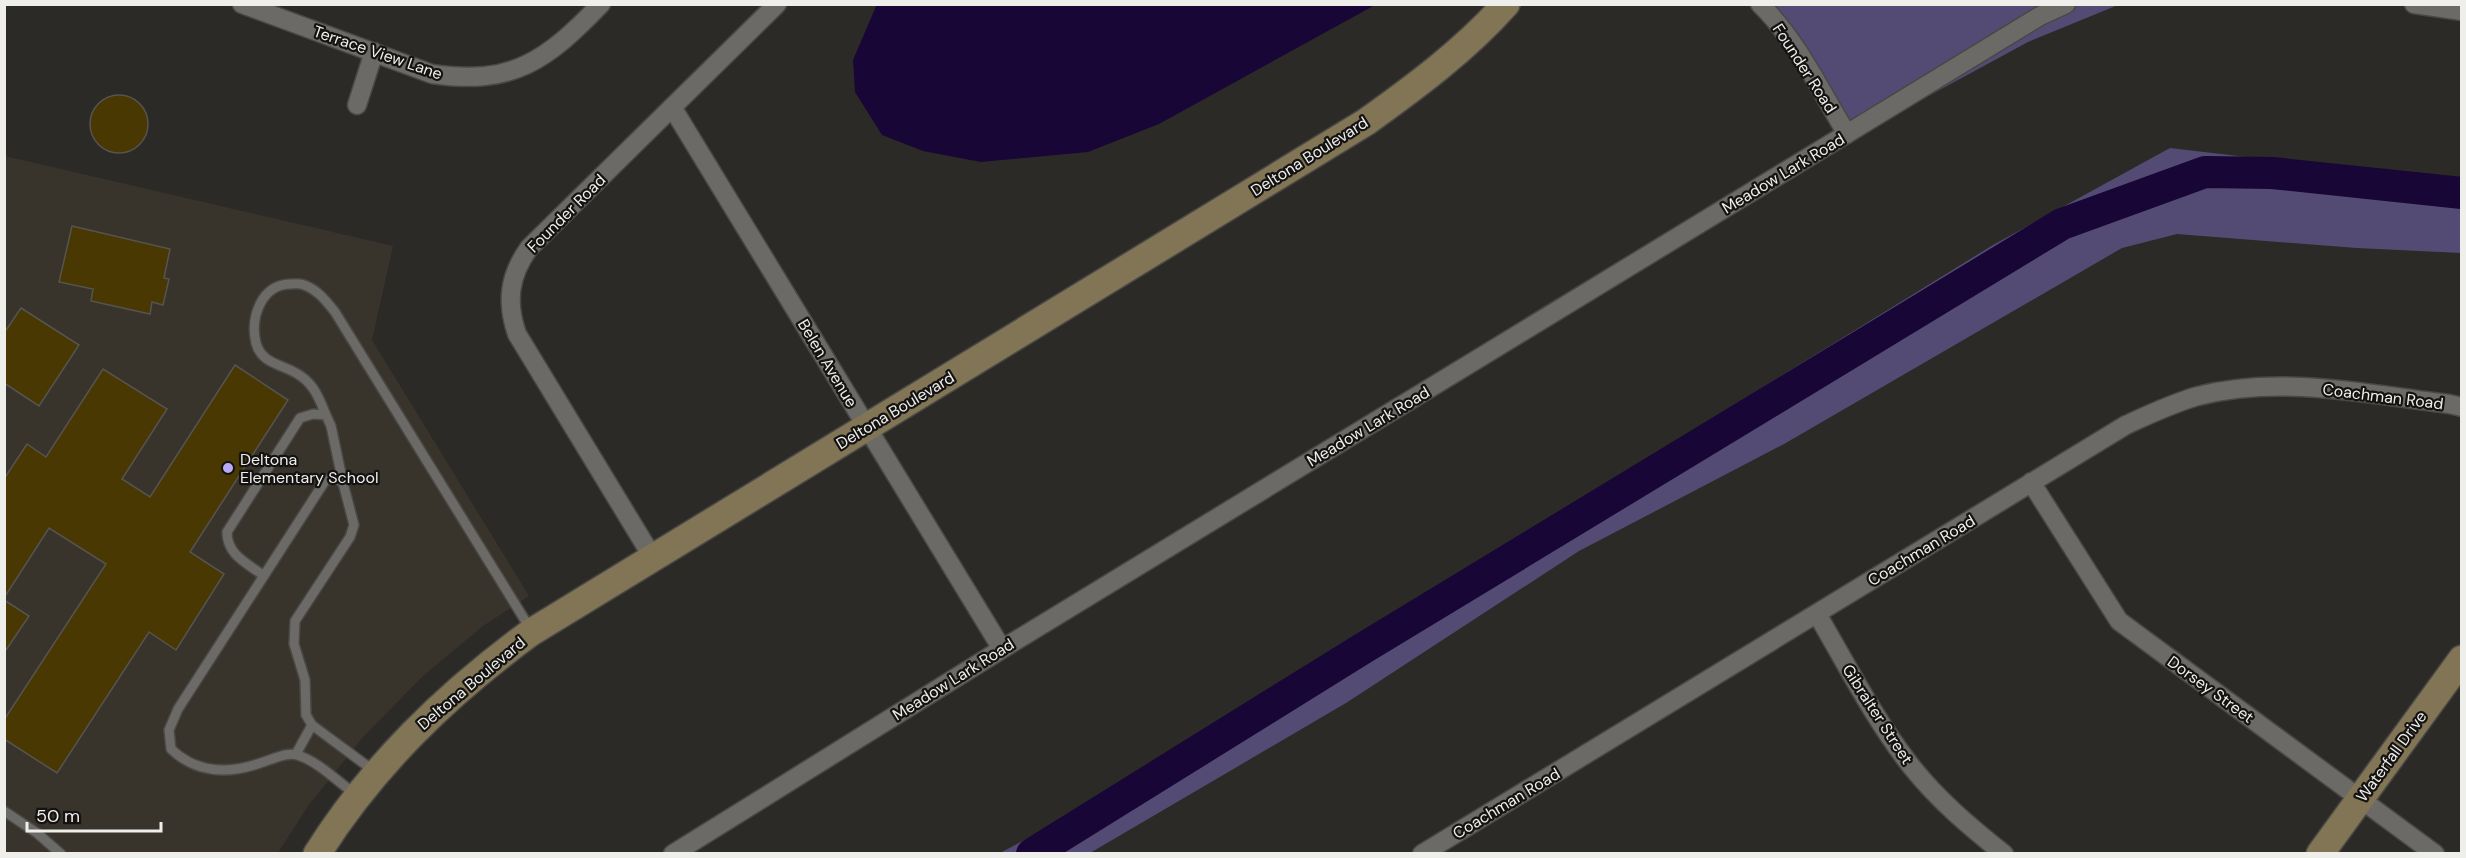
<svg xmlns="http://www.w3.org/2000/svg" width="2466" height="858" font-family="'DM Sans',sans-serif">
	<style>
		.built { fill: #38342b }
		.green { fill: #544b75 }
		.water { fill: #180637 }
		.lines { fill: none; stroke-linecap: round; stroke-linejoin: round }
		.river { stroke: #180637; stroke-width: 32 }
		.building { fill: #493802; stroke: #565451; stroke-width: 1.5 }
		.lane-casing { stroke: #484845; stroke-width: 12 }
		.street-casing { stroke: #484845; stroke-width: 21 }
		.secondary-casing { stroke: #484845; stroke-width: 30 }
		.lane { stroke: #6c6a67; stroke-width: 9 }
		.street { stroke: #6c6a67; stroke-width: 18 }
		.secondary { stroke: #817555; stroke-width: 27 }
		.poi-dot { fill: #b9aaf7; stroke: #141312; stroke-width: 2 }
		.labels { text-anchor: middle; stroke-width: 4.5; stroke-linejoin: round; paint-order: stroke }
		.street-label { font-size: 16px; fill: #eeeeeb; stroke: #141312 }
		.poi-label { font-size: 16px; fill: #eeeeeb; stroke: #141312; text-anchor: start }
	</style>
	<rect width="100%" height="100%" fill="#2c2a27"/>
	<path class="built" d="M5,156l388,90 -21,94 157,256 -46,30 -59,49 -60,61 -56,70 -30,47 -273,1z"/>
	<path class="green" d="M1775,5h343l-90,37 -177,96z
		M2170,148l85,10 143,23h63v72l-104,-5 -180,-14 -55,14 -338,196 -205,107 -233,152 -256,150h-90l178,-94 543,-346 272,-168z"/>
	<path class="water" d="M877,4h498v1l-216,119 -71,28 -107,10 -58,-11 -41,-16 -27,-43 -2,-32z"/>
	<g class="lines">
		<path class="river" d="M1032,854l330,-205 700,-425 143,-52 67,1 190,20"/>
	</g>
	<path class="building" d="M90 124a29 29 0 1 1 58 0a29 29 0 1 1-58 0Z
		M72,226l98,23 -6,29 5,1 -6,26 -11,-3 -2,12 -59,-13 2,-12 -34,-7z
		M21,308l58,37 -40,61 -35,-23v-50z
		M235,365l53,35 -98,152 34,22 -48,76 -27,-18 -92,141 -53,-34v-19l102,-156 -57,-36 -45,70v-119l23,-35 19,13 57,-88 64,40 -45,70 28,18z
		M4,600l25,16 -25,37z"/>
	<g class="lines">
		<g class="lane-casing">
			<path id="lane" d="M326,415c-6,-14 -11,-29 -24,-38 -16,-13 -40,-11 -46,-34 -6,-25 5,-59 35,-59 4,0 9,-1 13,1 14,5 22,16 31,27l196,318
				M264,576c-17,-13 -37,-21 -37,-44l73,-114 13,-4 13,1 5,11 12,57
				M296,754l16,-29
				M355,794c-17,-12 -37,-33 -58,-39 -10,-3 -21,3 -31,6 -34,13 -68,14 -95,-12l-2,-19 9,-21 147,-228 9,-4 9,6 11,42 -4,12 -55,84 -1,23 11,36 1,35 6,10 62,46
				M4,811l33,22 24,21"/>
		</g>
		<g class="street-casing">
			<path id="street" d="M242,4l190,70c81,12 115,-14 169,-70
				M1760,4c37,36 60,86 87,130
				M2414,4l48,7
				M357,105l17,-53
				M672,107l330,542
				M2031,482l88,139 316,233
				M653,558l-136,-224c-11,-32 -8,-58 12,-86l248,-244
				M1817,614c30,51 57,105 94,152 27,34 59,61 93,88
				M673,854l329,-205 1038,-633 26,-12
				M1422,854l704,-429c24,-11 47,-22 72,-29 83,-21 169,-2 251,8l13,3"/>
		</g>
		<g class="secondary-casing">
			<path id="secondary" d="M317,854c56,-89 129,-159 213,-221l836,-511c49,-35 99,-72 140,-118
				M2320,854l142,-195"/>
		</g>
		<use href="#lane" class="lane"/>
		<use href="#street" class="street"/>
		<use href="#secondary" class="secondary"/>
	</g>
	<circle class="poi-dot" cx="228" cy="468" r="6"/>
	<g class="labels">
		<g class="street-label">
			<text transform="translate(378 52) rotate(19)" y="6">Terrace View Lane</text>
			<text transform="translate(1805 68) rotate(57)" y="6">Founder Road</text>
			<text transform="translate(1309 156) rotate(-32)" y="6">Deltona Boulevard</text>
			<text transform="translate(1783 173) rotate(-31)" y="6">Meadow Lark Road</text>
			<text transform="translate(566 213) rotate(-45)" y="6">Founder Road</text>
			<text transform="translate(828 363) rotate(59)" y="6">Belen Avenue</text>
			<text transform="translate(2383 396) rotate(7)" y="6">Coachman Road</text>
			<text transform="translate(895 410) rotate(-31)" y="6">Deltona Boulevard</text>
			<text transform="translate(1368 426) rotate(-31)" y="6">Meadow Lark Road</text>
			<text transform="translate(1921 550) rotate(-31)" y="6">Coachman Road</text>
			<text transform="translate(953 679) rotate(-32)" y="6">Meadow Lark Road</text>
			<text transform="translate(471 683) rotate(-40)" y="6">Deltona Boulevard</text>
			<text transform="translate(2211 689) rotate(36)" y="6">Dorsey Street</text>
			<text transform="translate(1878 714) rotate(57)" y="6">Gibralter Street</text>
			<text transform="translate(2391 756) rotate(-54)" y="6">Waterfall Drive</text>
			<text transform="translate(1506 803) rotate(-31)" y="6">Coachman Road</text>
		</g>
		<g class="poi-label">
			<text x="240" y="465">Deltona<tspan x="240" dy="18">Elementary School</tspan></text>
		</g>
	</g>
	<rect width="2466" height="858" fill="none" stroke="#eeeeeb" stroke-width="12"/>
	<path d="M27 822v9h134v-9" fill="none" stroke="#eeeeeb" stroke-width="3"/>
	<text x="36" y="822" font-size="18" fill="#eeeeeb" stroke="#141312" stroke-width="4.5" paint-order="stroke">50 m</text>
</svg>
